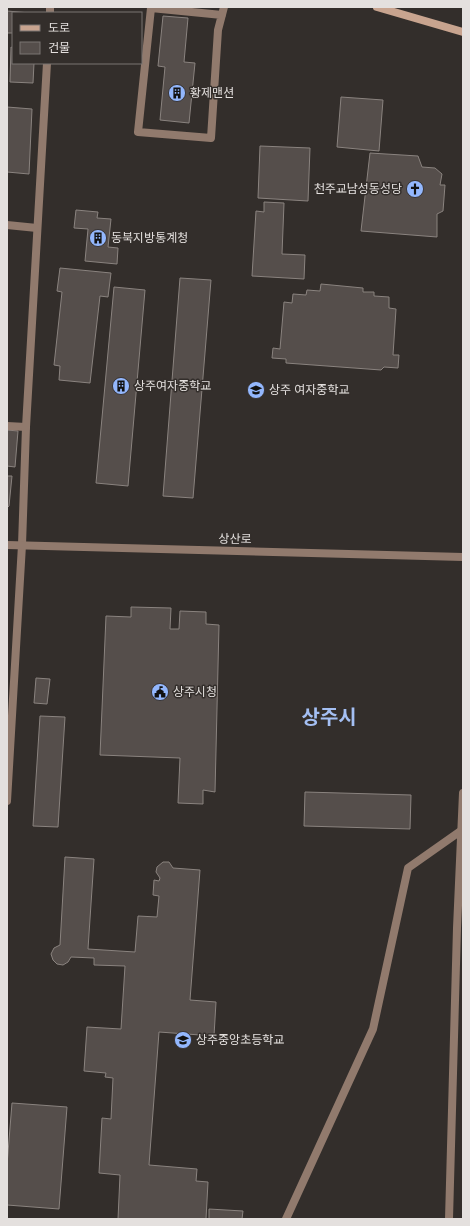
<svg xmlns="http://www.w3.org/2000/svg" width="470" height="1226" font-family="'PT Sans','Noto Sans KR',sans-serif">
	<style>
		.building { fill: #554e4b; stroke: #8a837f }
		.lines { fill: none; stroke-linecap: round; stroke-linejoin: round }
		.service { stroke: #917a6d; stroke-width: 8 }
		.minor { stroke: #917a6d; stroke-width: 8 }
		.tertiary { stroke: #917a6d; stroke-width: 8 }
		.secondary { stroke: #c8a48f; stroke-width: 8 }
		.labels { text-anchor: middle; stroke-width: 3; stroke-linejoin: round; paint-order: stroke }
		.poi-label { font-size: 12px; fill: #e4e0de; stroke: #332e2b; text-anchor: start }
		.street-label { font-size: 12px; fill: #e4e0de; stroke: #332e2b }
		.town-label { font-size: 20px; font-weight: bold; fill: #a4bff3; stroke: #332e2b }
	</style>
	<rect width="100%" height="100%" fill="#332e2b"/>
	<path class="building" d="M7,11l23,2h-17v20h-6z
		M163,16l25,2 -4,44 11,1 -6,60 -29,-3 5,-53 -7,-1z
		M11,47l2,1v15h21l-1,20 -23,-1z
		M341,97l42,3 -4,51 -42,-4z
		M7,107l25,2 -3,65 -22,-2z
		M260,146l50,2 -2,53 -50,-3z
		M370,153l48,3 4,11 13,1 7,6 -2,11h5l-2,26 -6,3v23l-76,-6z
		M264,202l20,1 -2,51 23,1 -1,24 -52,-3 4,-65 8,1z
		M76,210l22,2 -1,6 14,1 -3,28 10,1 -1,16 -32,-3 3,-32 -14,-1z
		M60,268l51,5 -3,24 -8,-1 -10,87 -31,-3 1,-14 -6,-1 8,-73 -5,-1z
		M180,278l31,2 -18,218 -30,-2z
		M321,284l42,4v4h11v4l15,1v11l7,1 -3,46h6l-1,13 -14,-1 -3,3 -95,-7v-4l-14,-1 1,-10 7,1 4,-47 8,1 1,-9 13,1 1,-5 13,1z
		M114,287l31,3 -17,196 -32,-3z
		M7,430l11,1 -3,36 -8,-1z
		M7,476h5l-3,30 -2,2z
		M131,607l40,1 -1,21h9l1,-18 26,1v12l13,1 -4,167 -12,-2v14l-25,-1 2,-45 -80,-3 6,-139 25,1z
		M36,678l14,1 -3,25 -13,-1z
		M40,716l25,1 -7,110 -25,-1z
		M305,792l106,3 -1,34 -106,-3z
		M65,857l29,2 -6,90 47,3 3,-36 19,1 2,-21 -6,-1 1,-15 5,1 1,-3 -4,-6 1,-5 6,-5h6l4,6 27,2 -10,130 26,2 -2,34 -55,-4 -10,133 48,4 -1,12 12,1 -2,37h-88l2,-44 -21,-2 3,-55 9,1 2,-41 -8,-1 1,-4 -22,-2 3,-44 34,2 4,-63 -31,-1v-7l-23,-1 -3,5 -5,3 -6,-1 -4,-4 -2,-6 3,-6 6,-3z
		M12,1103l55,4 -8,102 -52,-4v-40z
		M209,1209l34,2 -1,8h-33z"/>
	<g class="lines">
		<path class="service" d="M222,15l-71,-7 -13,124 73,6 7,-108 6,-23
			M7,426l19,1"/>
		<path class="minor" d="M50,13v-6
			M7,801l15,-256 4,-118 21,-364
			M286,1219l87,-190 35,-161 54,-38"/>
		<path class="tertiary" d="M7,225l30,3
			M7,545l456,12
			M449,1219l8,-291 6,-135"/>
		<path class="secondary" d="M377,7l86,25"/>
	</g>
	<defs>
		<g id="building-disc" transform="scale(0.9)"><circle r="9.5" fill="#93b7fd" stroke="#332e2b"/><path d="M-4-6H4V6H1V3H-1V6H-4ZM-2.5-4.3h1.7v1.8h-1.7ZM.8-4.3h1.7v1.8H.8ZM-2.5-1h1.7V.8h-1.7ZM.8-1h1.7V.8H.8Z" fill="#111"/></g>
		<g id="church-disc" transform="scale(0.9)"><circle r="9.5" fill="#93b7fd" stroke="#332e2b"/><path d="M-1.2-6h2.4v3.5h3.3v2.4h-3.3V6h-2.4V-.1h-3.3v-2.4h3.3Z" fill="#111"/></g>
		<g id="school-disc" transform="scale(0.9)"><circle r="9.5" fill="#93b7fd" stroke="#332e2b"/><path d="M0-5L7-2L0 1L-7-2ZM-4 1L0 2.5L4 1V4Q0 6-4 4Z" fill="#111"/></g>
		<g id="civic-disc" transform="scale(0.9)"><circle r="9.5" fill="#93b7fd" stroke="#332e2b"/><path d="M-.6-6.5H3V-4.5H.6V-3L4-1V1h2V6H-6V1h2V-1L-.6-3ZM-1.2 2.5V6h2.4V2.5Z" fill="#111"/></g>
	</defs>
	<g fill-rule="evenodd">
		<use href="#building-disc" x="177" y="93"/>
		<use href="#church-disc" x="415" y="189"/>
		<use href="#building-disc" x="98" y="238"/>
		<use href="#building-disc" x="121" y="386"/>
		<use href="#school-disc" x="256" y="390"/>
		<use href="#civic-disc" x="160" y="692"/>
		<use href="#school-disc" x="183" y="1040"/>
	</g>
	<g class="labels">
		<g class="poi-label">
			<text x="190" y="97">황제맨션</text>
			<text x="402" y="193" text-anchor="end">천주교남성동성당</text>
			<text x="111" y="242">동북지방통계청</text>
			<text x="134" y="390">상주여자중학교</text>
			<text x="269" y="394">상주 여자중학교</text>
			<text x="173" y="696">상주시청</text>
			<text x="196" y="1044">상주중앙초등학교</text>
		</g>
		<g class="street-label">
			<text transform="translate(235 539) rotate(1)" y="4">상산로</text>
		</g>
		<g class="town-label">
			<text x="329" y="724">상주시</text>
		</g>
	</g>
	<rect width="470" height="1226" fill="none" stroke="#e4e0de" stroke-width="16"/>
	<rect x="12" y="12" width="130" height="52" fill="#332e2b" stroke="#7a7573"/>
	<rect x="20" y="25" width="20" height="6" fill="#c8a48f" stroke="#7a7573"/>
	<text x="48" y="32" font-size="12" fill="#e4e0de">도로</text>
	<rect x="20" y="42" width="20" height="12" fill="#554e4b" stroke="#7a7573"/>
	<text x="48" y="52" font-size="12" fill="#e4e0de">건물</text>
</svg>
